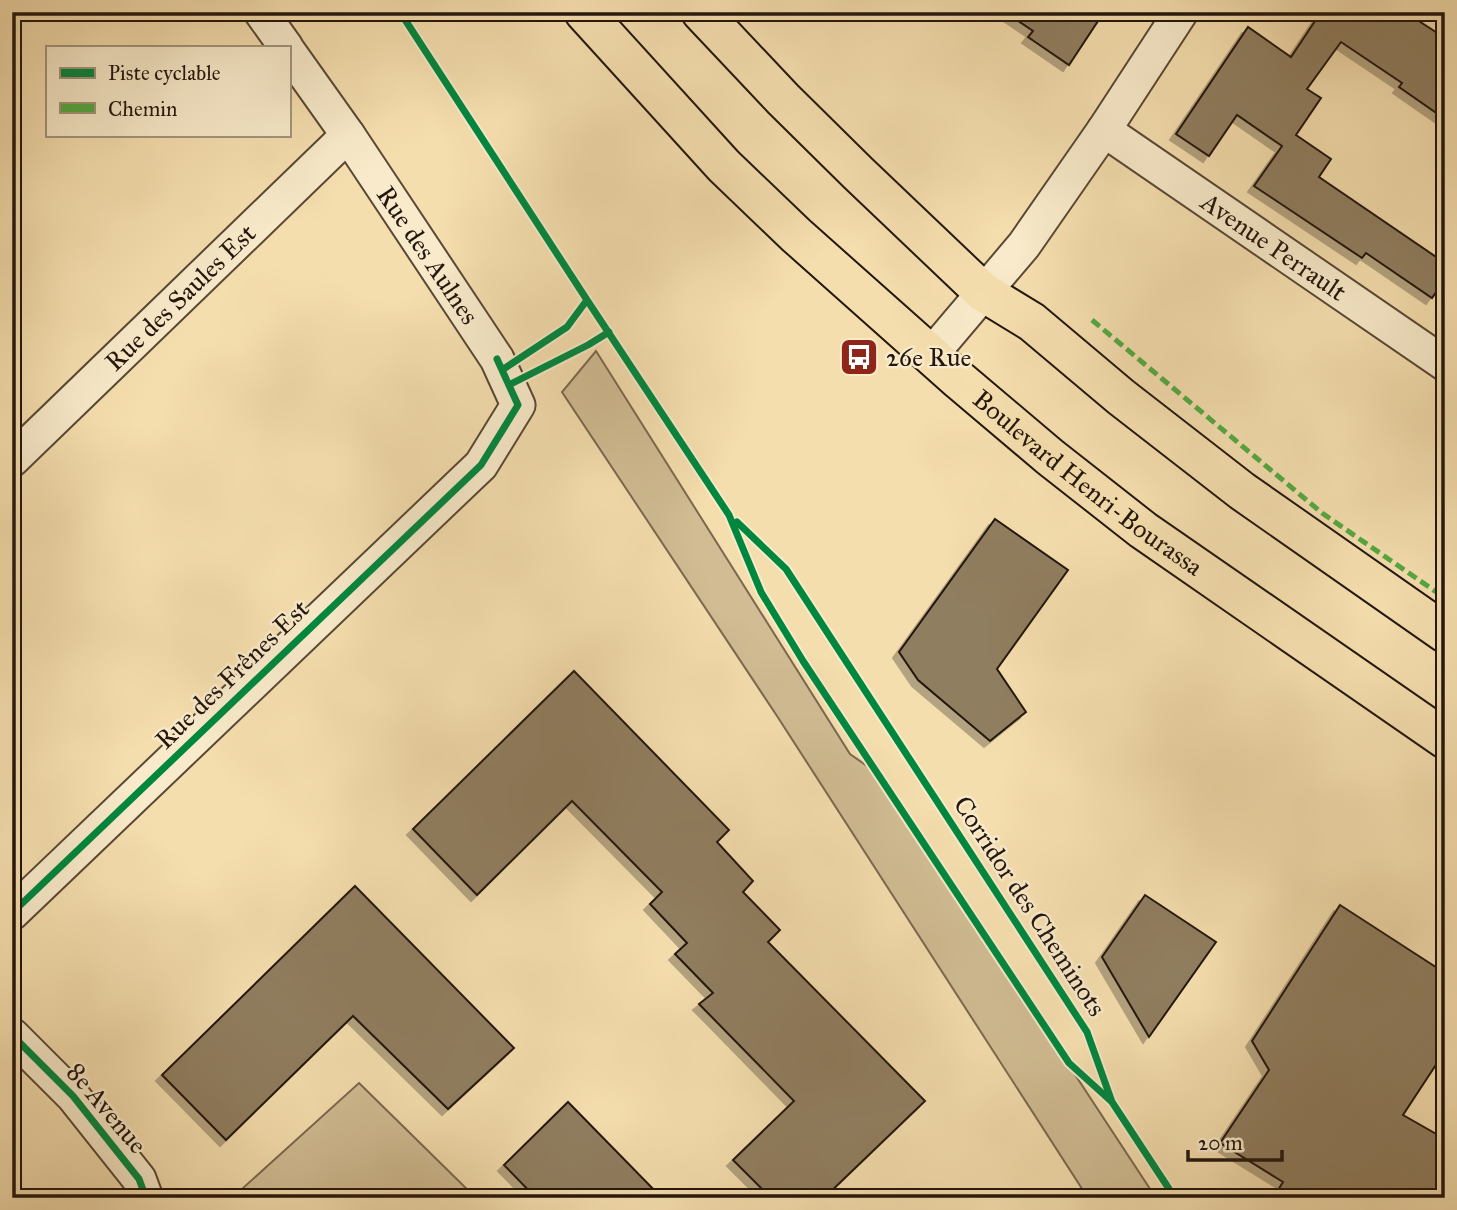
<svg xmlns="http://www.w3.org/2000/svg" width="1457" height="1210" font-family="'IM FELL Great Primer',serif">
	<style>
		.green { fill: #d1bc93; stroke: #7a6950; stroke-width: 2 }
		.building { fill: #907e61; stroke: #23160d; stroke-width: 2; filter: url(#shadow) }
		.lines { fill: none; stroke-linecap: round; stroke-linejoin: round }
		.minor-casing { stroke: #584835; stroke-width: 37 }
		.major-casing { stroke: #23160d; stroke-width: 42 }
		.minor { stroke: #f8eaca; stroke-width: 33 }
		.major { stroke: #f5deae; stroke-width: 38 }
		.quiet { stroke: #53a941; stroke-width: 5; stroke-dasharray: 10 5; stroke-linecap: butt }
		.cycleway-casing { stroke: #f8eaca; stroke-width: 11 }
		.cycleway { stroke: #00873e; stroke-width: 7 }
		.labels { text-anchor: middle; stroke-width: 5; stroke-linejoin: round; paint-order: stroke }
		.street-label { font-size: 26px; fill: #23160d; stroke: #f8eaca }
		.poi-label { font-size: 26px; fill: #23160d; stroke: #f8eaca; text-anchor: start }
	</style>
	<defs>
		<filter id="shadow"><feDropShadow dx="-6" dy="6" stdDeviation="0" flood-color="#0004"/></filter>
	</defs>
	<rect width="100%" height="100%" fill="#f5deae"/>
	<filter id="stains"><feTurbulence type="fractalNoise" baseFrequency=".00286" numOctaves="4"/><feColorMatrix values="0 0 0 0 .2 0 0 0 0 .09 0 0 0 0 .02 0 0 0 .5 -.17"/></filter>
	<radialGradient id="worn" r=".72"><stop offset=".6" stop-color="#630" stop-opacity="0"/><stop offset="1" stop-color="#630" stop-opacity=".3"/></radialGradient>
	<path class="green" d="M596,351l254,403 27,19 279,425h-68l-311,-482 -215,-324z
		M359,1083l117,115h-244z"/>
	<path class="building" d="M1005,12h99l-35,53 -41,-28 5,-6z
		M1321,12h84l40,26v81l-46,-32 3,-4 -61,-41 -34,47 14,9 -25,37 35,24 -12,18 126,86v16l-13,19 -66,-45 -4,5 -108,-72 28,-40 -45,-31 -28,41 -33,-22 72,-107 43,30z
		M995,519l73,51 -71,99 29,43 -36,29 -72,-61 -19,-28z
		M574,671l155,159 -12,12 36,39 -10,11 37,38 -12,12 157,159 -101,97h-53l-38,-38 61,-59 -95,-97 14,-11 -38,-39 12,-11 -37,-39 12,-12 -90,-91 -95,94 -64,-66z
		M355,886l159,162 -66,61 -95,-93 -127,124 -64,-65z
		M1145,895l71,47 -67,95 -47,-80z
		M1340,905l105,68v78l-42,64 42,24v59h-172l10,-16 -63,-39 49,-73 -17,-29z
		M568,1102l94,96h-126l-32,-33z"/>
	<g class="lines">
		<g class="minor-casing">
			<g id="minor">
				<path d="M261,12l25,35"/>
				<path id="s1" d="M1104,130l341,234"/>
				<path d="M930,356l94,-111 80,-115 77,-118"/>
				<path id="s2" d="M12,460l336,-325"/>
				<path d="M12,913l469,-448 37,-60 -21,-46 -149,-224 -59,-83"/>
				<path d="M12,1035l61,61 66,83 7,19"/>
			</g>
		</g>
		<g class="major-casing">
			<g id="major">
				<path id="s3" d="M584,12l140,154 72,69 163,145 91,77 93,73 302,209"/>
				<path d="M701,12l82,87 75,74 125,119 49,30 89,75 121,94 203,142"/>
			</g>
		</g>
		<use href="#minor" class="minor"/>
		<use href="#major" class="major"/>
		<path class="quiet" d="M1092,320l230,193 123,85"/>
		<g class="cycleway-casing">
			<path id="cycleway" d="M400,12l187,288 142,215 32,77 42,69 266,402 43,39
				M502,370l65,-43 20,-27
				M509,385l79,-40 21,-13
				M737,522l49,47 301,463 25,70 63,96
				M12,913l469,-448 37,-60 -21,-46
				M12,1035l61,61 66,83 7,19"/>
		</g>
		<use href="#cycleway" class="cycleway"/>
	</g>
	<defs>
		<g id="bus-square" transform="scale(2.0125)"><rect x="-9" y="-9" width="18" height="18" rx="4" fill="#8f2418" stroke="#f8eaca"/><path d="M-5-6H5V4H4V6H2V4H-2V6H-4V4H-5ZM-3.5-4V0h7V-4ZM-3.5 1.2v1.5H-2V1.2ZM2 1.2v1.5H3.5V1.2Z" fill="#fff"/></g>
	</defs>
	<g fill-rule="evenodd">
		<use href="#bus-square" x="859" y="357"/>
	</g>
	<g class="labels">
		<g class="street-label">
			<text dy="9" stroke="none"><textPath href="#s1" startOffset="206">Avenue Perrault</textPath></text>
			<text transform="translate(428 255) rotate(56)" y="9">Rue des Aulnes</text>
			<text dy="9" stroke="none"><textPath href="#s2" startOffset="234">Rue des Saules Est</textPath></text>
			<text dy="9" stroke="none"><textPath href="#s3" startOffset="691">Boulevard Henri-Bourassa</textPath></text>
			<text transform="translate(232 674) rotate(-44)" y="9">Rue des Frênes Est</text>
			<text transform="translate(1030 906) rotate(57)" y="9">Corridor des Cheminots</text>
			<text transform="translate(107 1108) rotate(50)" y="9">8e Avenue</text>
		</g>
		<g class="poi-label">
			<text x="886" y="366">26e Rue</text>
		</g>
	</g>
	<rect width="1457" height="1210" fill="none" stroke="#f5deae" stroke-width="42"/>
	<rect x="14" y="14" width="1429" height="1182" fill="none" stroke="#23160d" stroke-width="3.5"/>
	<rect x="21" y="21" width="1415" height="1168" fill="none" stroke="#23160d" stroke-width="2"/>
	<rect x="46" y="46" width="245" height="91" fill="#f8eaca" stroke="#a3957e" stroke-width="2"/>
	<rect x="60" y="68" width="35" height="10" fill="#00873e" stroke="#a3957e" stroke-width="2"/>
	<text x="108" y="80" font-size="21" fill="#23160d">Piste cyclable</text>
	<rect x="60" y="103" width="35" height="10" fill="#53a941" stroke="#a3957e" stroke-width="2"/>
	<text x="108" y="116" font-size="21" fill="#23160d">Chemin</text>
	<path d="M1188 1150v10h94v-10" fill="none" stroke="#23160d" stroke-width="3.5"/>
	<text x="1198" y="1150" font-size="21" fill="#23160d" stroke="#f8eaca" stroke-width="5" paint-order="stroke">20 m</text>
	<rect width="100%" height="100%" filter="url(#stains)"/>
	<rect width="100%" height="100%" fill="url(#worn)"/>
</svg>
